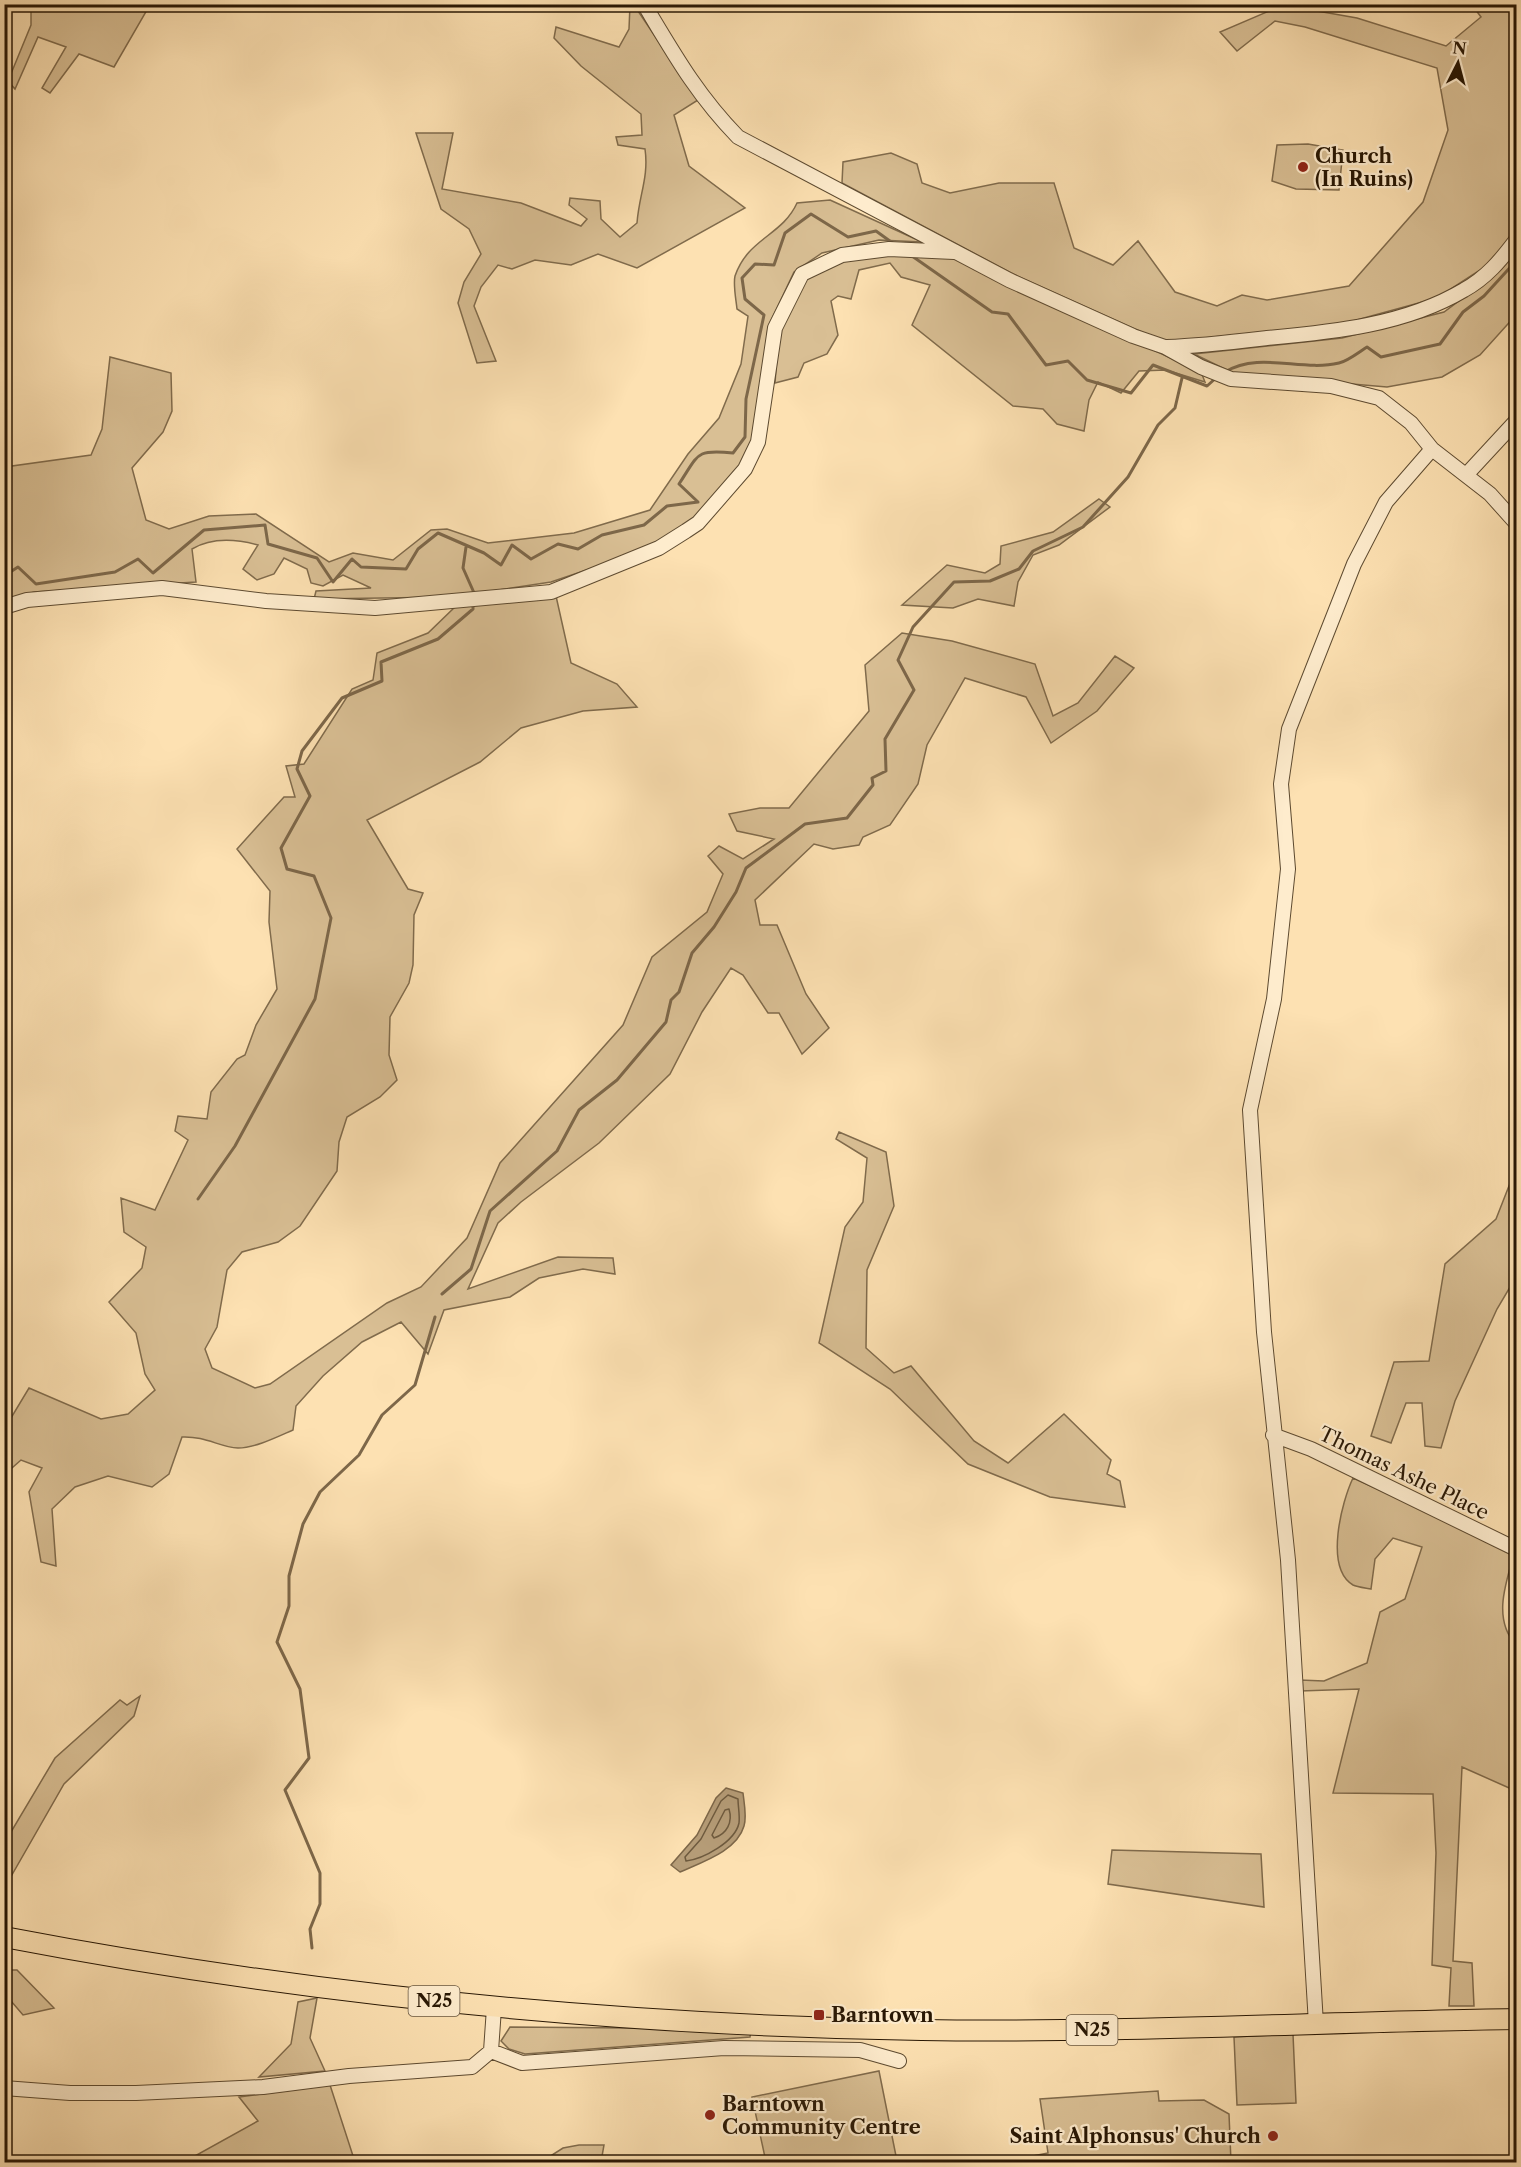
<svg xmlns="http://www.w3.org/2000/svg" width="1521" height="2167" font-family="'Libre Caslon Text',serif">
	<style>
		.green { fill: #d9bf94; stroke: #806b4c; stroke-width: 1.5 }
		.water { fill: #b59c77; stroke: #7d6749; stroke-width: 1.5 }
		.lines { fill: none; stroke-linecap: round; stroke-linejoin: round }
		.shore { stroke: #6e5a3e; stroke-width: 1.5 }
		.stream { stroke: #7d6749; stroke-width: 3 }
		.minor-casing { stroke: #5d4a30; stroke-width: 16 }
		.highway-casing { stroke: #281704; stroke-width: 22 }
		.minor { stroke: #feeccd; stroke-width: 14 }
		.highway { stroke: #fde1b2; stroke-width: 20 }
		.poi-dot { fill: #8f2418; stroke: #feeccd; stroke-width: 2 }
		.labels { text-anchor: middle; stroke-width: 4.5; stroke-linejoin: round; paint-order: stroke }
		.shield { fill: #feeccd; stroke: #685740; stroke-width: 1.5 }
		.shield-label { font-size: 18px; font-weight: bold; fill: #281704 }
		.poi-label { font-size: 20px; font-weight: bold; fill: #281704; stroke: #feeccd; text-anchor: start }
		.street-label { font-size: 20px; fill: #281704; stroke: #feeccd }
	</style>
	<rect width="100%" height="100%" fill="#fde1b2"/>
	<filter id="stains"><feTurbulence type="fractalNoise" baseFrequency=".00333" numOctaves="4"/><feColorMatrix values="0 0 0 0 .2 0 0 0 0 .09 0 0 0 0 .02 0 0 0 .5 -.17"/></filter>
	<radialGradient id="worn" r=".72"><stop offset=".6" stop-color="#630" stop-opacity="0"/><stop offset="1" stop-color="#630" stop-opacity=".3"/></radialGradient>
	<path class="green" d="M129,4l18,6 -33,57 -35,-13 -29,39 -8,-5 24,-41 -28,-10 -23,52 -7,-8 23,-56v-20h58l4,6 10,-6z
		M630,5h4l64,95 -24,15 15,51 56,42 -108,60 -39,-14 -27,11 -36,-5 -23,9 -14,-4 -17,22 -7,19 22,55 -19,2 -19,-60 6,-21 17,-28 -12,-25 -28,-20 -25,-76h37l-11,56 79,14 60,23 6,-7 -18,-14 1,-7 30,3 1,18 19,18 17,-14c2,-28 12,-46 8,-74l-27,-4 -2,-8 26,-2 -1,-21 -60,-48 -27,-28 2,-11 63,20 10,-18z
		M1283,5l74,13 89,28 35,-29 -9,-12h44v225l-25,33 -54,35 -95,26 -178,18 -147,-66 -175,-93 1,-21 48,-9 26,11 5,19 28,10 49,-10h55l20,65 39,17 25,-24 37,51 42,14 25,-11 25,5 82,-14 74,-84 25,-72 -11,-62 -132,-41 -30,-6 -38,30 -17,-19z
		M1308,144l35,6 -4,40 -43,-1 -24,-8 5,-36z
		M830,200l92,42 -43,-2 -57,13 -28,19 -26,55 -9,86 -8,31 -14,26 -46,52 -54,31 -86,29 -99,15 -138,2 2,-8 55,-3 -28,-13 -20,11 -12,-3 -4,-14 -23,-11 -10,16 -17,6 -14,-11 15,-24c-22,-6 -46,-8 -66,4l4,33 -162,10 -29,9v-134l86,-12 11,-26 8,-72 61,16 1,38 -9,21 -31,36 14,52 23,9 40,-13 47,-2 73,48 24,-9 40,7 38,-30 16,-1 41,14 86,-10 76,-23 38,-56 31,-36 22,-54 7,-48 -11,-7c-1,-10 -4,-24 -2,-33 13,-38 47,-40 62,-73z
		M1516,250v65l-36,40 -38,22 -55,10 -152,-13 -41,-20 148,-16 102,-26 55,-41z
		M891,252l59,4 251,116 4,10 -39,-12 -27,1 -18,22 -23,-11 -9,18 -5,31 -27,-7 -14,-15 -30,-3 -101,-81 18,-40 -29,-8 -11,-14 -31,7 -8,29 -13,-3 -7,5 7,34 -11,19 -23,9 -6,14 -23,6 4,-54 25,-50 37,-20z
		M1099,499l11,8 -51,38 -26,10 -15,27 -4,24 -36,-7 -25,9 -51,-3 45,-40 38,8 15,-9 1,-18 52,-14z
		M556,596l15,67 46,21 20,23 -54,4 -62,17 -41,34 -113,58 41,69 15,4 -9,22 -1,50 -4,18 -19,34 -1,38 8,25 -17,17 -33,20 -8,25 -2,29 -37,55 -22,16 -36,10 -15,18 -10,57 -12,22 7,19 43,20 15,-4 117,-81 34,-16 46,-49 33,-75 123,-138 29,-68 55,-45 16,-38 -15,-18 11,-10 24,13 31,-20 -37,-8 -8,-17 31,-6h29l80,-97 -4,-46 37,-32 50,8 83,23 18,52 25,-13 37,-47 19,12 -37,43 -46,32 -25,-46 -61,-19 -38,67 -9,39 -28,41 -27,12 -4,8 -26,4 -19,-5 -59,56 5,25h17l29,69 23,34 -27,26 -23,-41h-11l-25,-38 -12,-7 -29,44 -32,62 -71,69 -78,59 -23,21 -30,66 90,-32 55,1 2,16 -32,-5 -44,9 -29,19 -66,13 -16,44 -27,-32 -39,20 -39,34 -27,30 -3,24c-16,7 -38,18 -55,18 -19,-1 -32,-12 -56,-11l-13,37 -17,13 -44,-11 -33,11 -23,22 4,57 -15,-4 -12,-70 13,-24 -21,-8 -16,14v-51h3l21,-35 72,31 27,-5 27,-24 -10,-16 -9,-41 -27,-31 33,-34 4,-21 -22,-15 -3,-34 34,12 33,-70 -13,-9 3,-15 29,3 4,-27 26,-33 8,-4 11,-30 21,-36 -8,-67 1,-31 -33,-42 47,-52h11l-9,-31 18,-2 48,-75 21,-9 4,-27 51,-20 27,-26z
		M839,1132l47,20 8,54 -27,64 -1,78 28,25 17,-7 63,75 34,22 56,-49 47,46 -4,14 13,7 5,26 -75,-10 -82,-33 -78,-75 -71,-46 26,-116 18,-25 4,-44 -31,-19z
		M1516,1168v109l-19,32 -42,92 -14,47 -16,-2 -3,-43h-16l-15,40 -20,-7 23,-74 35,-1 16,-97 51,-45z
		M1353,1478l162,73c-9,31 -23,68 1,94v146l-54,-24 -9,194 19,2 2,43h-25l2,-38 -19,-3 4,-112 -3,-59 -100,-1 26,-104 -59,2v-11l24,1 43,-18 13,-51 25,-13 17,-52 -29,-9 -18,21 -4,30c-5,-1 -14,-2 -18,-4 -29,-17 -11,-84 0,-107z
		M140,1696l-6,20 -70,68 -59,103v-45l50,-84 65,-58 7,5z
		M1112,1850l149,4 3,53 -156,-23z
		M5,1970h12l37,38 -31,7 -18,-21z
		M317,1998l-7,40 15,33 -66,6 32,-33 7,-42z
		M510,2027l241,2 -1,8 -225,17 -16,-5 -8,-8z
		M1293,2034l3,69 -59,2 -3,-68z
		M879,2071l17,85 -33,6h-97l-14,-65z
		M330,2085l25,77h-171l74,-41 -19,-24z
		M1158,2091l1,10 45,-1 25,14 2,48h-229l46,-9 -8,-54z
		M579,2145h25l-3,17h-60l22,-14z"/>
	<path class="water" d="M726,1788l17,5c1,9 4,24 1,33 -7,25 -42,36 -64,46l-9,-7 26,-30 19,-37z"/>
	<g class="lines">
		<path class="shore" d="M728,1795l10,4c0,7 2,17 1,24 -4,19 -36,36 -53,38l-1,-4 16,-18 20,-38z
			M729,1809c4,13 -2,25 -15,29l-2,-3 13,-25z"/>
		<path class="stream" d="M912,256l80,56 16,2 38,51 22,-4 19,19 44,13 22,-28 54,21 10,-9
			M1225,372c35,-21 76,0 114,-9 9,-2 20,-11 28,-16l14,10 59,-13 23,-32 21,-16 32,-35
			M466,547l-3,21 12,27
			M4,576l14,-9 18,17 79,-12 23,-13 15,14 51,-43 61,-5 3,19 49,14 16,24 19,-23 9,8 45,2 12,-20 20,-16 46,20 17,12 11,-20 19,14 27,-15 20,5 24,-14 42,-10 23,-19 31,-4 -19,-18c20,-30 16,-35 54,-31l12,-16 1,-38 18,-84 -19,-16 -3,-21 13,-14 19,1 11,-32 26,-19 37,23 28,-6 18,13
			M198,1199l37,-53 80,-147 16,-81 -17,-42 -27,-7 -6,-21 29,-52 -13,-27 5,-18 40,-53 40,-17 -1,-19 57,-23 35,-30v-4
			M442,1294l29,-25 19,-58 67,-60 22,-41 38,-30 49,-58 5,-22 8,-8 13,-39 22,-26 22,-35 10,-24 59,-44 42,-6 26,-33 -1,-7 14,-7 -1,-32 29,-49 -16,-30 15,-33 41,-45 36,-1 29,-12 14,-18 50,-24 45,-50 30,-52 17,-17 7,-30
			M312,1948l-2,-19 10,-25v-31l-35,-83 24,-32 -9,-69 -23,-47 12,-36v-30l14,-52 17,-32 39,-37 23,-40 33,-30 20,-68"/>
		<g class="minor-casing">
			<path id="minor" d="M644,4c30,50 53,91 94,133l271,143 124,56 32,11 36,20 30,12 100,7 48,12 32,25 21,26 58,45 26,29
				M1167,347c33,-1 66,-5 100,-9 66,-6 138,-13 197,-48 22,-12 37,-30 52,-50
				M1467,474l49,-53
				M4,607l23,-7 135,-12 104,13 109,7 176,-16 108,-44 27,-17 12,-8 47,-54 13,-27 17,-114 27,-54 40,-19 47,-6 65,3
				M1273,1435l38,14 205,100
				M1316,2024l-28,-464 -24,-228 -14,-222 24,-111 14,-130 -7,-85 8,-55 65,-165 32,-62 46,-53
				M491,2051l31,12 202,-15 136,2 39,11
				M4,2088l66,5h66l127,-6 86,-11 123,-9 19,-16 3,-43"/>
		</g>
		<g class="highway-casing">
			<path id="highway" d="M4,1937c303,58 610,88 918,93 198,3 396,-8 594,-11"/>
		</g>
		<use href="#minor" class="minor"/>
		<use href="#highway" class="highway"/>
	</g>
	<g class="poi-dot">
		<circle cx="1303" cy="167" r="6"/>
		<rect x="813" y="2009" width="12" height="12" rx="3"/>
		<circle cx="710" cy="2115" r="6"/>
		<circle cx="1273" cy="2136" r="6"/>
	</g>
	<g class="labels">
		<g class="shield">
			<rect x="408.5" y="1986" width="51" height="30" rx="4.5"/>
			<rect x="1066.5" y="2015" width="51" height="30" rx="4.5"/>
		</g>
		<g class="shield-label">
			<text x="434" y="2007">N25</text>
			<text x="1092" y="2036">N25</text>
		</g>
		<g class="poi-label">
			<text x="1315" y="163">Church<tspan x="1315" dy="23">(In Ruins)</tspan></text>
			<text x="831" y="2022">Barntown</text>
			<text x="722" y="2111">Barntown<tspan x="722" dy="23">Community Centre</tspan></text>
			<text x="1261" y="2143" text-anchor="end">Saint Alphonsus' Church</text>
		</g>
		<g class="street-label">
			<text transform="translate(1404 1473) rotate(26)" y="7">Thomas Ashe Place</text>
		</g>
	</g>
	<rect width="1521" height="2167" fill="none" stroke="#fde1b2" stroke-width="24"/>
	<rect x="6" y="6" width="1509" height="2155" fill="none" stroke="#281704" stroke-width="3"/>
	<rect x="12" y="12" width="1497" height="2143" fill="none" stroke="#281704" stroke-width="1.5"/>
	<g transform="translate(1458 63) rotate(6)" stroke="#feeccd" stroke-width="4.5" paint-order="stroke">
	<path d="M0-4.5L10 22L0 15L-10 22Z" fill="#281704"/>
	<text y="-9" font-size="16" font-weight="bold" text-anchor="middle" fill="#281704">N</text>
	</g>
	<rect width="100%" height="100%" filter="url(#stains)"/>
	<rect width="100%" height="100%" fill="url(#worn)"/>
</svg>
